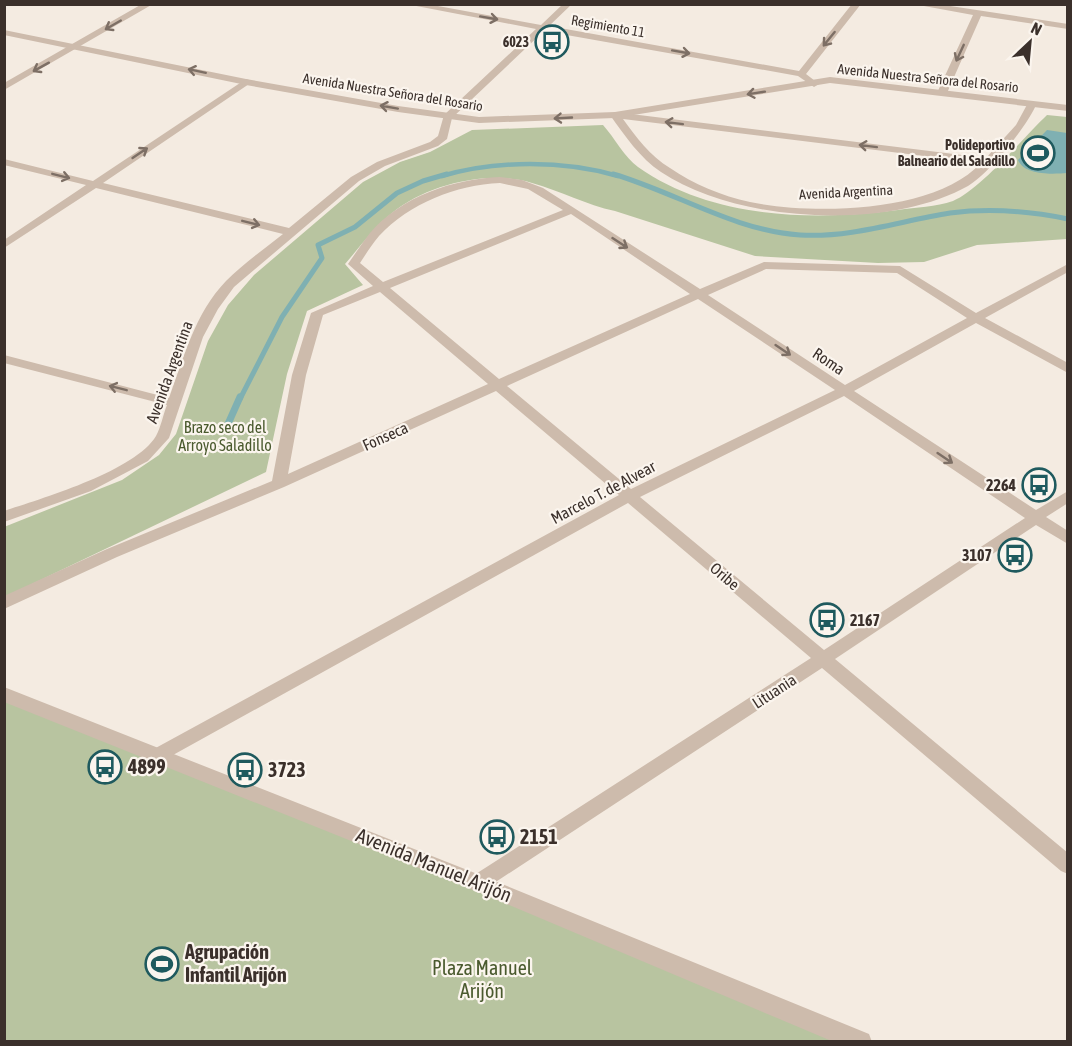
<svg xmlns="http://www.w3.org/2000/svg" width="1072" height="1046" font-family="'Asap Condensed',sans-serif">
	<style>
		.green { fill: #b8c4a0 }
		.water { fill: #7fb0b2 }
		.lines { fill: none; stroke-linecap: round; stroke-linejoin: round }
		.stream-far2 { stroke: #7fb0b2; stroke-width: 4.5 }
		.stream-far1 { stroke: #7fb0b2; stroke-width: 5 }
		.stream { stroke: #7fb0b2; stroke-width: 7 }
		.minor { fill: #cdbbac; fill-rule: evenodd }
		.tertiary { fill: #cdbbac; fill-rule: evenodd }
		.oneway { stroke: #7d6f65 }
		.labels { text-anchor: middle; stroke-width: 4.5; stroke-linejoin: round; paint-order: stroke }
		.far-street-label { font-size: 14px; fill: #3b302b; stroke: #fbf5ee }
		.far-poi-label { font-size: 14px; font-weight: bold; fill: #3b302b; stroke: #fbf5ee; text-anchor: end }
		.street-label { font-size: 16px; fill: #3b302b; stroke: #fbf5ee }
		.park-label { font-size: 16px; fill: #4a5a2e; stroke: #fbf5ee }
		.poi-label { font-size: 16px; font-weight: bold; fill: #3b302b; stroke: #fbf5ee; text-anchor: end }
		.near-poi-label { font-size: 20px; font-weight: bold; fill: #3b302b; stroke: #fbf5ee; text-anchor: start }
		.near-street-label { font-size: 20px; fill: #3b302b; stroke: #fbf5ee }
		.near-park-label { font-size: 20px; fill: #4a5a2e; stroke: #fbf5ee }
	</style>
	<rect width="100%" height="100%" fill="#f4ebe1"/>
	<path class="green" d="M1047,115l20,2v122l-90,6 -53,17 -46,1 -123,-7 -140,-45c-29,-6 -54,-20 -83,-28 -44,-13 -104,1 -140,30 -18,14 -32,34 -47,51l18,21 -56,26 -20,63 -21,98 -261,125 -1,-70 118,-47 37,-25 17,-21 32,-93 20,-36 26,-30 109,-93 37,-20 30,-10 42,-22 131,-5c11,12 22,33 35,42 74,52 174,54 260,43 18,-3 38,-3 55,-9 27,-11 71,-64 94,-86z
		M5,694l856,347 -856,1z"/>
	<path class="water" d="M1047,130l20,3v40c-14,1 -42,3 -49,-13z"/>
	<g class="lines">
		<path class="stream-far2" d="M442,176c54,-16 122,-16 176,0"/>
		<path class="stream-far1" d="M613,174c62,18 122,57 187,61 51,3 100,-14 150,-22 39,-5 79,-2 118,6
			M240,399l42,-82 40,-59 -4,-13 37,-18 42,-34 26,-12 24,-7"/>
		<path class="stream" d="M228,424l12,-27"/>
		<path class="minor" d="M142,4h11l-149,86v-7z
			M406,4h21l114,21 22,-21h9l-23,22 250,45 53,-67h9l-55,70 13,10 -5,3 -16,-11 -254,-45 -92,87 -5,21 -9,7 -53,20 -26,15 -125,106 -16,22 -15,28 -34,101 -21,23 -57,30 -87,31v-11c39,-13 131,-40 152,-75 5,-9 7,-21 11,-31l-163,-42v-8l165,43c15,-41 26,-85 57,-117 17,-17 38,-32 57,-47l-187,-46 -92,60v-8l82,-55 -82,-20v-6l89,22 153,-102 3,1v4l-146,99 186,45 62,-51 26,-15 53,-20 8,-6 6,-21 92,-86z
			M913,4h24l131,20v5l-87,-13 -34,77 -5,3 -5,-3 36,-78z
			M1029,101l8,2c-9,22 -48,71 -69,83 -80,45 -231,37 -307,-14 -21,-14 -36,-36 -51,-57l5,-3 371,46 30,-33zM623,119l358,44c-46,50 -168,52 -231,39 -28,-6 -57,-18 -80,-34 -20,-12 -34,-31 -47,-49z
			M500,177l22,3 21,8 157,101 64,-27 136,4 76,47 92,-49v8l-83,46 83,45v10l-92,-50 -122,68 182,119 32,-19v12l-22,14 22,14v13l-32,-19 -201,134 233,194v21l-7,-3 -239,-203 -337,221 -7,3 -7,-3 -3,-6 3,-6 340,-219 -183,-155 -464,257 -6,3 -6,-3 -3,-5 3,-5 467,-255 -123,-104 -212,96 -167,70 -113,52v-13l103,-47 165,-68 20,-106 19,-62 62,-27 -25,-22c7,-10 14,-21 22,-31 32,-37 83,-54 130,-56zM500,183l28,6 35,21 -180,72 -23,-19c6,-9 12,-19 19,-27 31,-33 77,-51 121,-53zM571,214l119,80 -191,85 -109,-91zM766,269l131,4 70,45 -122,67 -137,-90zM380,292l108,92 -200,90 18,-99 17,-60zM698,299l137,91 -204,99 -124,-103zM844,396l181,122 -201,132 -184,-153z"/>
		<path class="tertiary" d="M4,30l242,49 152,27 81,11 136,-5 215,-35 238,28v6l-238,-28 -215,35 -136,5 -81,-11 -152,-27 -242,-50z
			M4,687l481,190 384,157 3,8h-38l-363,-153 -467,-187z"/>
	</g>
	<defs><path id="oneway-shaft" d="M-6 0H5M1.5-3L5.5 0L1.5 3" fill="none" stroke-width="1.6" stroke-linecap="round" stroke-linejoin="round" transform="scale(1.5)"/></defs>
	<g class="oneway">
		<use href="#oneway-shaft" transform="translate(489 18) rotate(10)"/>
		<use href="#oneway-shaft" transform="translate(113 25) rotate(150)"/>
		<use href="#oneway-shaft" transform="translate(829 39) rotate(129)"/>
		<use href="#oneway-shaft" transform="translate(681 52) rotate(10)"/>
		<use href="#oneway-shaft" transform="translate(960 53) rotate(115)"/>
		<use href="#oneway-shaft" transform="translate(41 67) rotate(151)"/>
		<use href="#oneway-shaft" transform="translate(197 71) rotate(-168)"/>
		<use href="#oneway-shaft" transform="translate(756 93) rotate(171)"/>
		<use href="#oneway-shaft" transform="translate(389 107) rotate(-170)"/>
		<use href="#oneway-shaft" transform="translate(563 118) rotate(177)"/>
		<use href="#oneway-shaft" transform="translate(674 123) rotate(-173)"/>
		<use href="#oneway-shaft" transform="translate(868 146) rotate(-173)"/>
		<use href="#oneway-shaft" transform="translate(140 153) rotate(-34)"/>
		<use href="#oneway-shaft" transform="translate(61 176) rotate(14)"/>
		<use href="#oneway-shaft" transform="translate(251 223) rotate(14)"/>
		<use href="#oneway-shaft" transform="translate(620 243) rotate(33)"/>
		<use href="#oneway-shaft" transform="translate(783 350) rotate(34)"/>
		<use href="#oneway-shaft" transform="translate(118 388) rotate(-166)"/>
		<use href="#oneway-shaft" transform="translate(945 458) rotate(34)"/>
	</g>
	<defs>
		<g id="bus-ring" transform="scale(1.725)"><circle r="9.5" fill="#fbf5ee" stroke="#1f5a5e" stroke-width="1.5"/><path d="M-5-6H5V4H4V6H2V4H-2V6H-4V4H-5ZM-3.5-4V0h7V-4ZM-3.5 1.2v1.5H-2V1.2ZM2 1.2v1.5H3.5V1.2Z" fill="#1f5a5e"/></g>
		<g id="stadium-ring" transform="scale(1.725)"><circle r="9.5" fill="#fbf5ee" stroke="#1f5a5e" stroke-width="1.5"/><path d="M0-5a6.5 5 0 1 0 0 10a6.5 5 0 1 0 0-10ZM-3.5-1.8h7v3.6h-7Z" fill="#1f5a5e"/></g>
	</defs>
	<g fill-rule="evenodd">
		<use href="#bus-ring" x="552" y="42"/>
		<use href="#stadium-ring" x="1038" y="153"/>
		<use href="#bus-ring" x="1039" y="485"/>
		<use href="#bus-ring" x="1015" y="555"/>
		<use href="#bus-ring" x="827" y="620"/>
		<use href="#bus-ring" x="105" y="767"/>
		<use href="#bus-ring" x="245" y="770"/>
		<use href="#bus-ring" x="497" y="837"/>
		<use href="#stadium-ring" x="162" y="964"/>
	</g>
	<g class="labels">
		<g class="far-street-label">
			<text transform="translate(608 26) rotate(10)" y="5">Regimiento 11</text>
			<text transform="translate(928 78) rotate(6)" y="5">Avenida Nuestra Señora del Rosario</text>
			<text transform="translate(393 92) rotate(9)" y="5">Avenida Nuestra Señora del Rosario</text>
			<text transform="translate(846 192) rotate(-3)" y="5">Avenida Argentina</text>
		</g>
		<g class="far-poi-label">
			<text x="529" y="47">6023</text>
			<text x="1015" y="150">Polideportivo<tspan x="1015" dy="16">Balneario del Saladillo</tspan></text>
		</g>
		<g class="street-label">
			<text transform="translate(829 361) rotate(34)" y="6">Roma</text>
			<text transform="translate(169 372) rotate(-70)" y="6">Avenida Argentina</text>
			<text transform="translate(385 436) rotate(-24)" y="6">Fonseca</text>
			<text transform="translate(603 492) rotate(-28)" y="6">Marcelo T. de Alvear</text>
			<text transform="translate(725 576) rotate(40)" y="6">Oribe</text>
			<text transform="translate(774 691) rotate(-33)" y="6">Lituania</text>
		</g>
		<g class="park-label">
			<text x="225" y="433">Brazo seco del<tspan x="225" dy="18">Arroyo Saladillo</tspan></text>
		</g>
		<g class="poi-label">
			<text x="1016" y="491">2264</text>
			<text x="992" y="561">3107</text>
			<text x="850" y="626" text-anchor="start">2167</text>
		</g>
		<g class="near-poi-label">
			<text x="128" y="774">4899</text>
			<text x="268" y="777">3723</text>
			<text x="520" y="844">2151</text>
			<text x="185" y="959">Agrupación<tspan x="185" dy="23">Infantil Arijón</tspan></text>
		</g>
		<g class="near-street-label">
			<text transform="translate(434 865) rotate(22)" y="7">Avenida Manuel Arijón</text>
		</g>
		<g class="near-park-label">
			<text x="482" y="975">Plaza Manuel<tspan x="482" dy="23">Arijón</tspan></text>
		</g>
	</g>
	<rect width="1072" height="1046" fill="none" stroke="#3b302b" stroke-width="12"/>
	<g transform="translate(1030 42) rotate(26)" stroke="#fbf5ee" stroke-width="4.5" paint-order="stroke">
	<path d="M0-4.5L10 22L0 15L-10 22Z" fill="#3b302b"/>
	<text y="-9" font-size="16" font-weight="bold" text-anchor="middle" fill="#3b302b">N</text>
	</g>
</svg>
